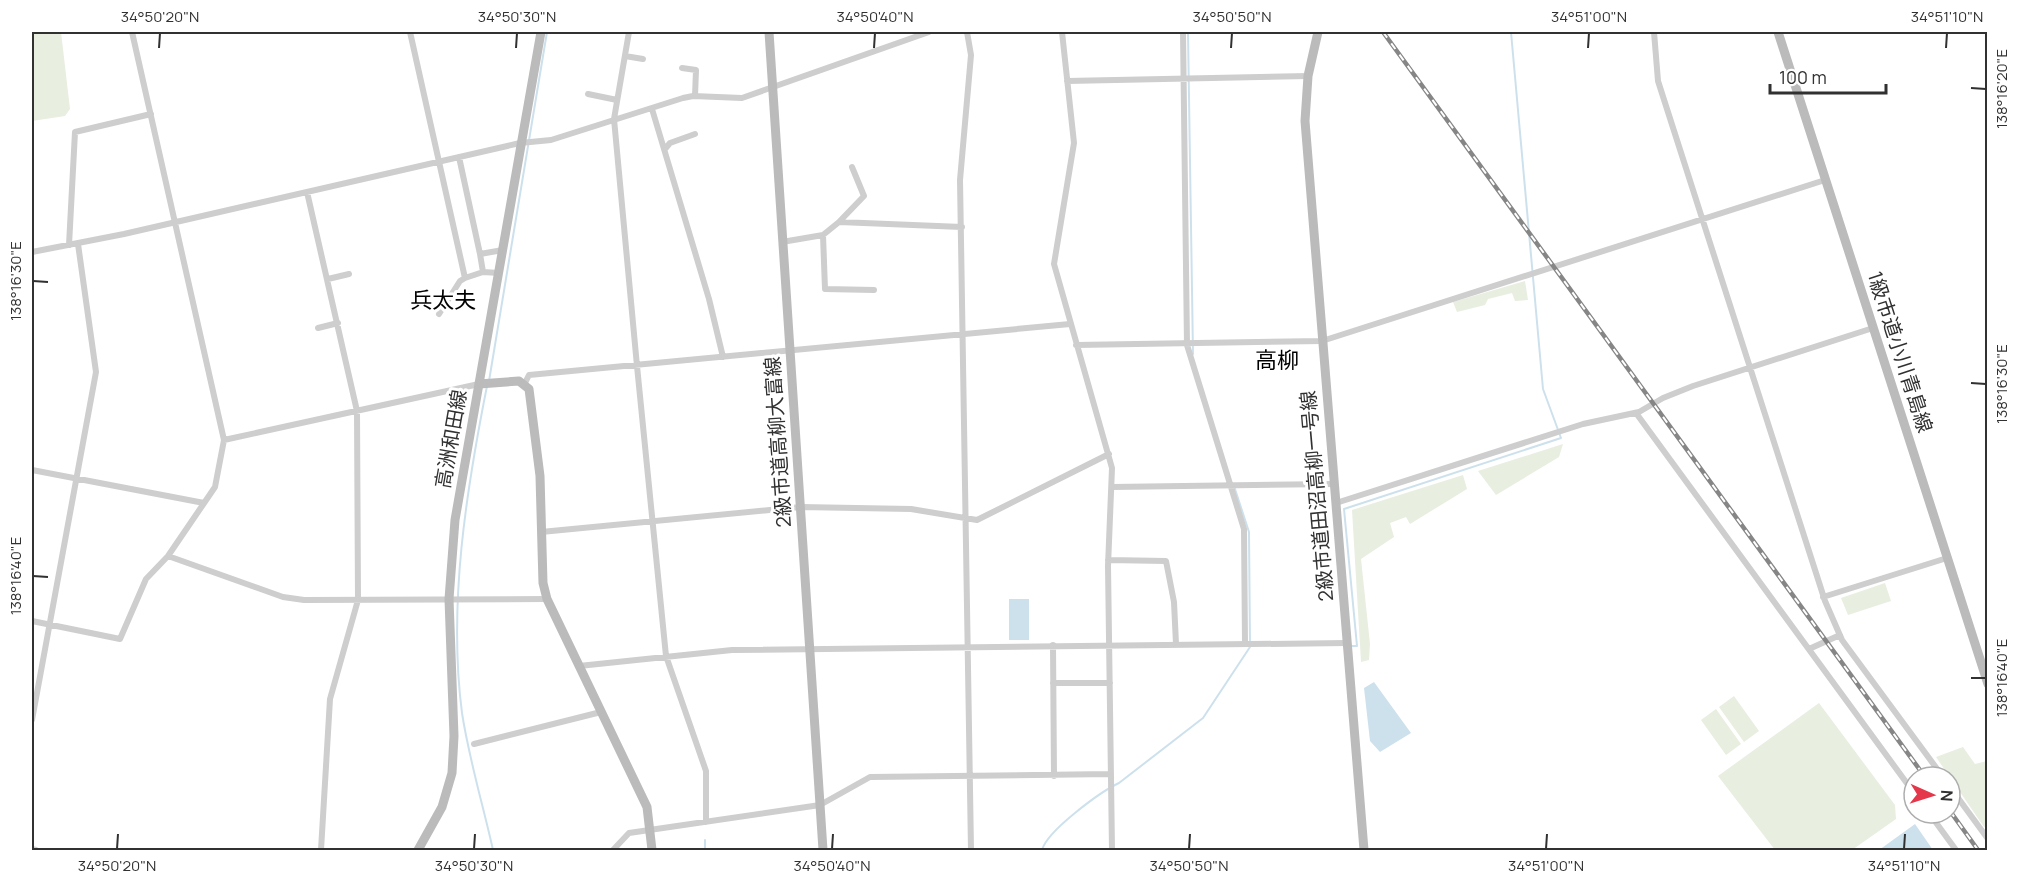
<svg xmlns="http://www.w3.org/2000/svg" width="2019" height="882" font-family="Manrope,'Noto Sans JP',sans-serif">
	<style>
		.green { fill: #e8eee0 }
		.water { fill: #cde1ed }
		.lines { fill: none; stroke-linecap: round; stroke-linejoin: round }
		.stream { stroke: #cde1ed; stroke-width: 2 }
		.street { stroke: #cecece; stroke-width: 6 }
		.secondary { stroke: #bbb; stroke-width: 9 }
		.rail-casing { stroke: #868686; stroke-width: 4.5 }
		.rail { stroke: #fff; stroke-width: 2; stroke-dasharray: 7; stroke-linecap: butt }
		.ticks { fill: none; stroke: #313131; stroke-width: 2 }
		.labels { text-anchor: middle; stroke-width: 6; stroke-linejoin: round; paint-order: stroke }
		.street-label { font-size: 20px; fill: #313131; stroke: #fff }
		.quarter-label { font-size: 22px; fill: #000; stroke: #fff }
		.neatline { fill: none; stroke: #313131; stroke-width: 2 }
		.ticks-label { font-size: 15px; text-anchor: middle; fill: #313131 }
	</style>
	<rect width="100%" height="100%" fill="#fff"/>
	<path class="green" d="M32,32h29l9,77 -5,7 -33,5z
		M1525,281l3,19 -13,1 -3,-8 -24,6 -3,6 -28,7 -4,-10z
		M1563,444l-4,13 -63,38 -18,-24z
		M1463,475l4,14 -57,35 -4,-7 -16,6 4,14 -33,22 9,85 -1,16 -8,2 -9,-152z
		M1885,583l6,18 -43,14 -7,-17z
		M1734,696l25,35 -15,11 -25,-35z
		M1819,703l76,102 1,14 -44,31h-77l-57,-74z
		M1716,709l25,35 -15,11 -25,-35z
		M1963,747l12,17 12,-3v65l-3,1 -48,-70z"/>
	<path class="water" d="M1009,599h20v41h-20z
		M1374,682l37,51 -31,19 -10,-11 -6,-53z
		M1915,824l18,26h-54z"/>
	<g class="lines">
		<path class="stream" d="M1188,32l5,322
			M489,381l58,-349
			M487,386c-21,106 -39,219 -25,327 7,46 21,92 31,137
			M1352,646h5l-13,-137 217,-71 -18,-49 -32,-357
			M705,840v10
			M1042,850c5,-19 58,-58 77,-67l84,-65 47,-71 -1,-115 -15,-46"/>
		<path class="street" d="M410,32l55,246 18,-6
			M629,32l-15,87 23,247 29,290 40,115v51
			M967,32l4,23 -11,125 11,670
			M1062,32l12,111 -20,121 58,204 -4,98 4,284
			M1183,32l4,313 57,184 1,115
			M1654,32l4,49 167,520 17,39 101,137
			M625,56l18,3
			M682,68l14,2 -1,26
			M1067,81l241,-5
			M588,94l29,6
			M652,109l57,190 14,58
			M665,149l5,-6 25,-9
			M459,157l21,97
			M307,192l50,219 1,189 -28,99 -9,151
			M839,222l25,-26 -12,-29
			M823,235l2,54 49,1
			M782,242l41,-7 16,-13 123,5
			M69,245l6,-113 76,-18
			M32,252l92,-18 396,-91 31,-3 132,-42 10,-2 49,2 187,-66
			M499,273l-16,-1 -3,-18 23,-4
			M328,279l21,-5
			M439,314l21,-33 5,-3
			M318,328l20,-5
			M1076,345l246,-4 503,-161
			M525,383l4,-8 541,-51
			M1636,413l278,380
			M224,440l255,-56
			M32,470l172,33
			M1112,487l222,-3
			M1336,503l247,-79 56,-12 24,-14 30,-12 180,-58
			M541,532l260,-25 110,2 66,11 132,-66
			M168,556l115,41 21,3 243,-1
			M1108,560l58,1 8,41 2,42
			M1823,597l124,-39
			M32,621l88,18 26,-60 22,-23 47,-69 9,-47 -92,-408
			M1053,645l1,131
			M1809,649l31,-14
			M579,666l153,-16 615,-7
			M1053,683h57
			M32,720l64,-348 -18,-128
			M474,744l127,-32
			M1950,787l38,52
			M1929,813l27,37
			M32,849l4,1
			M613,850l16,-17 191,-28 50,-28 241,-3"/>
		<path class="secondary" d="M769,32l54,818
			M1318,32l-10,44 -3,45 59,729
			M1778,32l210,652
			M479,384l40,-3 10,8 11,87 3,107 4,16 100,208 5,43
			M418,850l24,-43 10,-34 2,-37 -5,-137 6,-79 86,-488"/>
		<g class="rail-casing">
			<path id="rail" d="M1383,32l542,745
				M1950,811l28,39"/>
		</g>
		<use href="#rail" class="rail"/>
	</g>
	<path class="ticks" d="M159,48l1,-15M516,48l1,-15M874,48l1,-15M1231,48l1,-15M1588,48l1,-15M1946,48l1,-15M1971,88l15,1M33,281l15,1M1971,383l15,1M33,576l15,1M1971,678h15M117,849l1,-15M474,849l1,-15M832,849l1,-15M1189,849l1,-15M1546,849l1,-15M1904,849l1,-15"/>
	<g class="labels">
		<g class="street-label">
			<text transform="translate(1900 352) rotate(72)" y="7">1級市道小川青島線</text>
			<text transform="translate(451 439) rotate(-80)" y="7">高洲和田線</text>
			<text transform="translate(778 442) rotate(-94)" y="7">2級市道高柳大富線</text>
			<text transform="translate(1317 496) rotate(-95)" y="7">2級市道田沼高柳一号線</text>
		</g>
		<g class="quarter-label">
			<text x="443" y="308">兵太夫</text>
			<text x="1277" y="368">高柳</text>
		</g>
	</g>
	<rect width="2019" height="882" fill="none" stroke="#ffffff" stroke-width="66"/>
	<g transform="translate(1932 795) rotate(93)"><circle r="28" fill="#ffffff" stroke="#adadad" stroke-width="1.5"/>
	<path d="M0-4.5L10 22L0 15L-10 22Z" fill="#e4374a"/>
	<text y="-9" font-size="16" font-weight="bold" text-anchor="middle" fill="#313131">N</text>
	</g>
	<path d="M1770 84v9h116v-9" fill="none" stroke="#313131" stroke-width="3"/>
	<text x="1779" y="84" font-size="18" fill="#313131" stroke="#ffffff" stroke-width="4.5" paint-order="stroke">100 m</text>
	<rect x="33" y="33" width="1953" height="816" class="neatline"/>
	<g class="ticks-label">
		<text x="160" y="22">34°50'20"N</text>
		<text x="517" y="22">34°50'30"N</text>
		<text x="875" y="22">34°50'40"N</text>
		<text x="1232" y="22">34°50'50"N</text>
		<text x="1589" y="22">34°51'00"N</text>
		<text x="1947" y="22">34°51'10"N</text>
		<text transform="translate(2002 89) rotate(-90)" y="5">138°16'20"E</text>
		<text transform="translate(16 281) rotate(-90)" y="5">138°16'30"E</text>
		<text transform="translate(2002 384) rotate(-90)" y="5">138°16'30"E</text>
		<text transform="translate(16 576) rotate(-90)" y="5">138°16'40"E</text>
		<text transform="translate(2002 678) rotate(-90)" y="5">138°16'40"E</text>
		<text x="117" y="871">34°50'20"N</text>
		<text x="474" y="871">34°50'30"N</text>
		<text x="832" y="871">34°50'40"N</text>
		<text x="1189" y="871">34°50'50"N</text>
		<text x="1546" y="871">34°51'00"N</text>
		<text x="1904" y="871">34°51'10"N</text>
	</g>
</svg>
